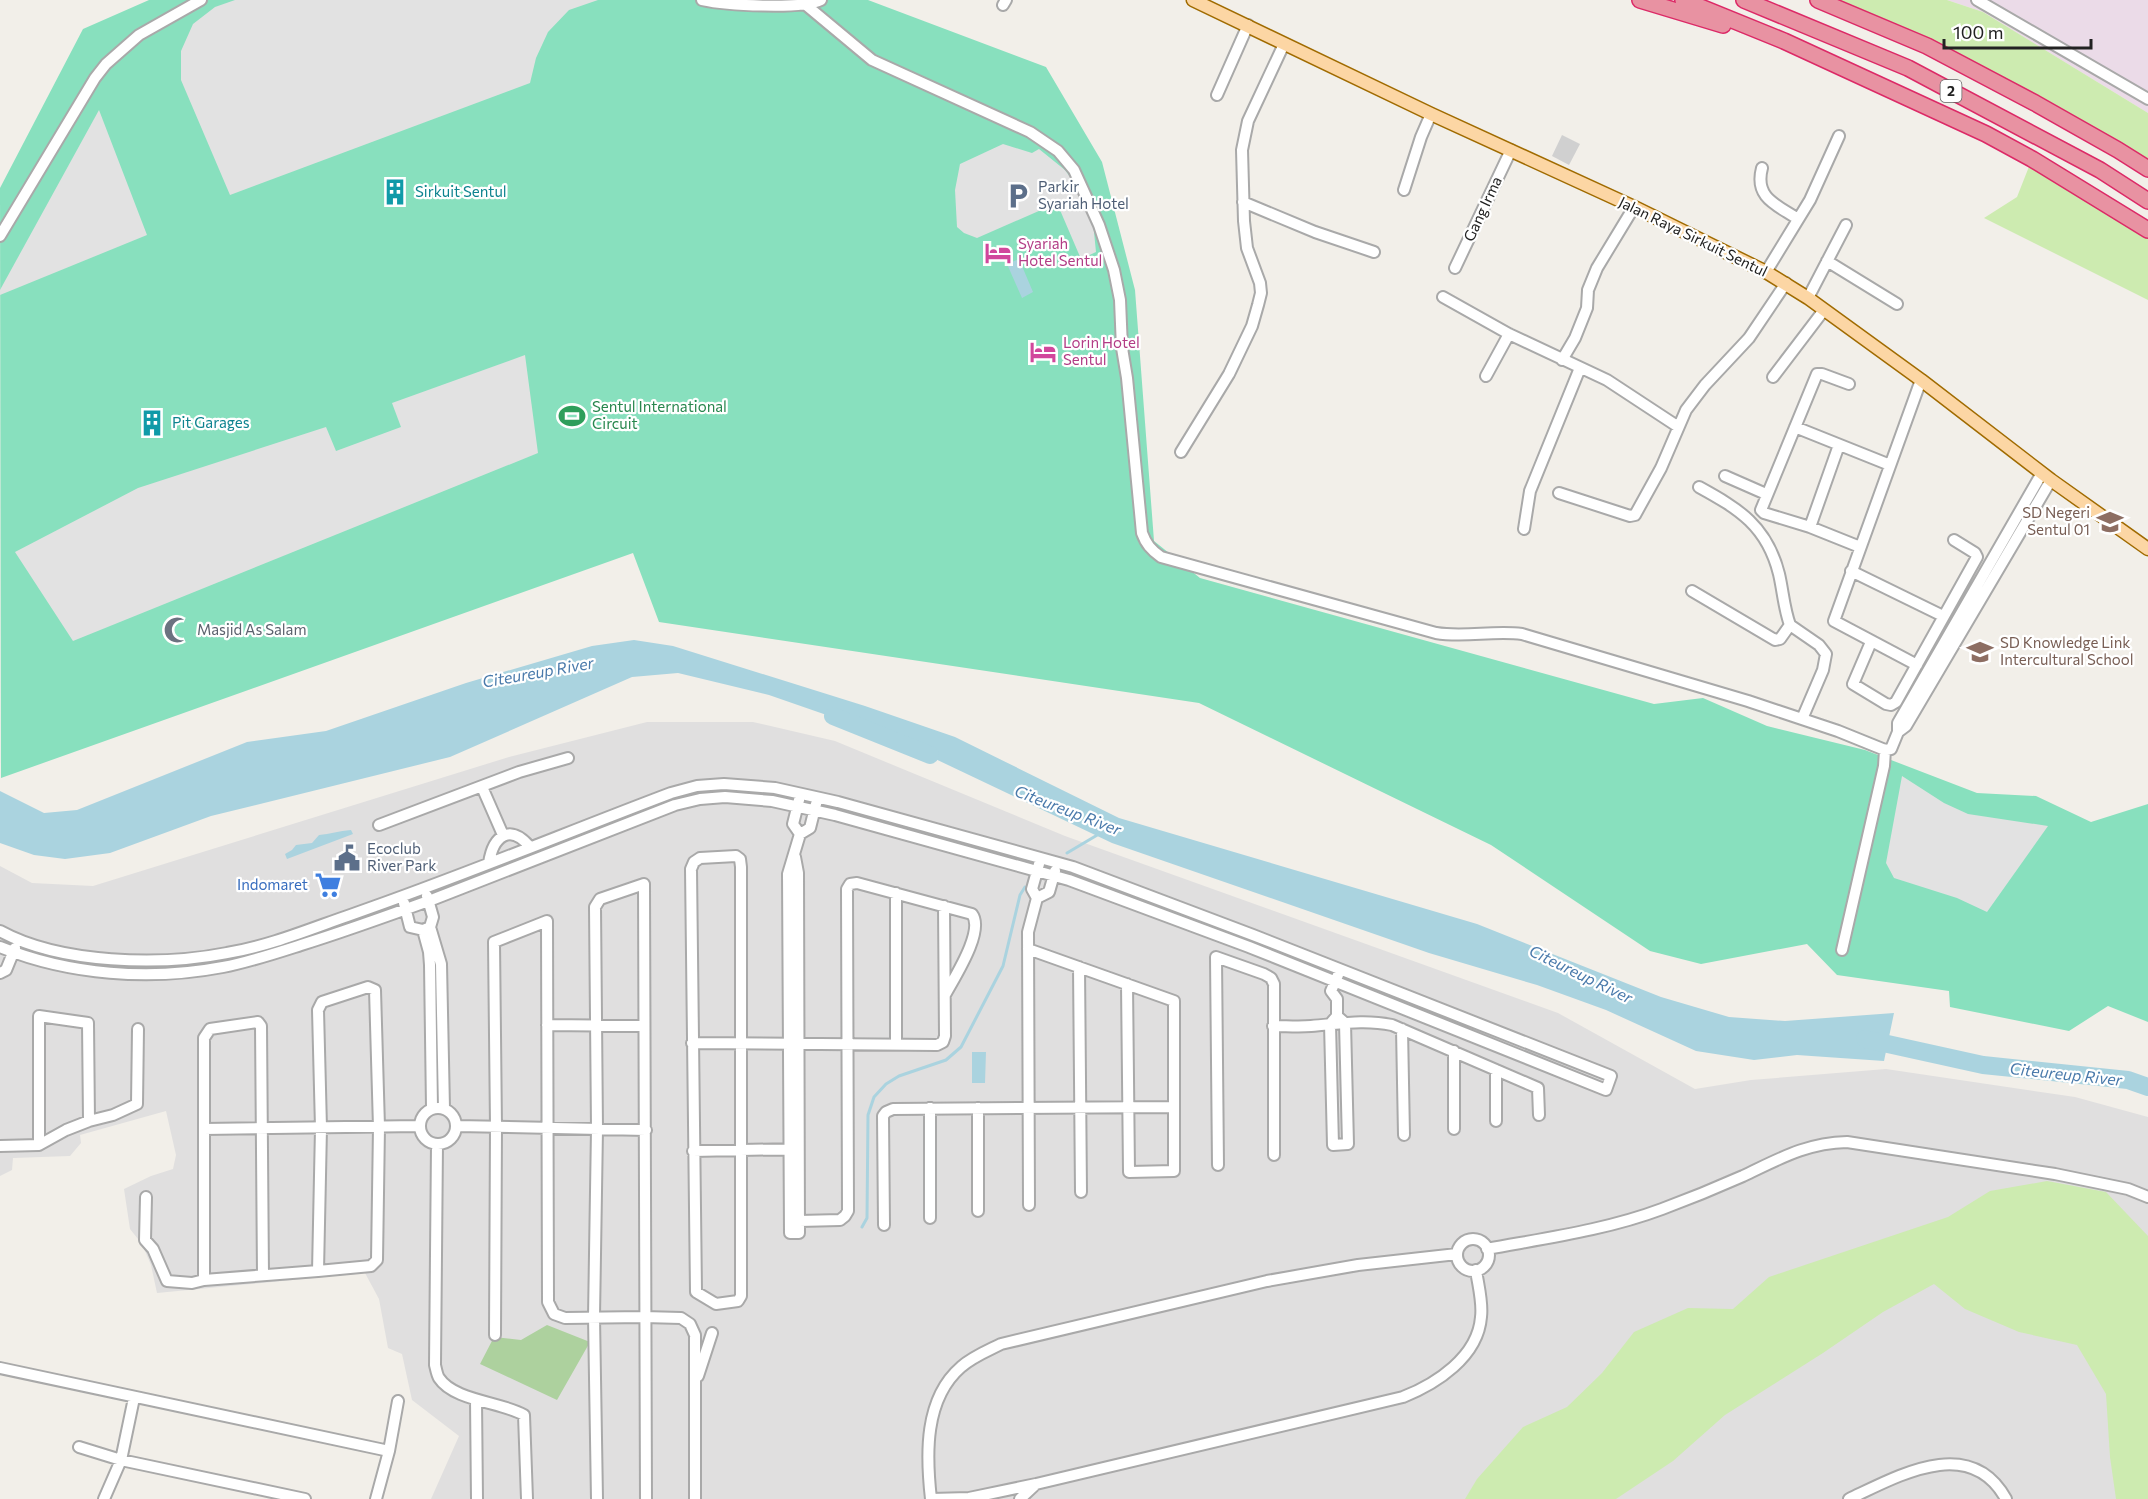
<svg xmlns="http://www.w3.org/2000/svg" width="2148" height="1499" font-family="Commissioner,sans-serif">
	<style>
		.residential { fill: #e0dfdf }
		.industrial { fill: #ebdbe8 }
		.religious { fill: #d0d0d0 }
		.grass { fill: #cdebb0 }
		.forest { fill: #add19e }
		.pitch { fill: #88e0be }
		.parking { fill: #e2e2e2 }
		.water { fill: #aad3df }
		.lines { fill: none; stroke-linecap: round; stroke-linejoin: round }
		.stream { stroke: #aad3df; stroke-width: 3 }
		.river { stroke: #aad3df; stroke-width: 18 }
		.minor-casing { stroke: #a9a9a9; stroke-width: 14 }
		.major-casing { stroke: #a06b00; stroke-width: 15 }
		.highway-casing { stroke: #dc2a67; stroke-width: 18 }
		.minor { stroke: #fff; stroke-width: 10 }
		.major { stroke: #fcd6a4; stroke-width: 12 }
		.highway { stroke: #e892a2; stroke-width: 15 }
		.labels { text-anchor: middle; stroke-width: 4.5; stroke-linejoin: round; paint-order: stroke }
		.shield { fill: #fff; stroke: #646464; stroke-width: 1.5 }
		.shield-label { font-size: 14px; font-weight: bold; fill: #222 }
		.service-label { font-size: 15px; fill: #4e5e75; stroke: #fff; text-anchor: start }
		.culture-label { font-size: 15px; fill: #0d838f; stroke: #fff; text-anchor: start }
		.street-label { font-size: 15px; fill: #222; stroke: #fff }
		.hotel-label { font-size: 15px; fill: #b23c85; stroke: #fff; text-anchor: start }
		.leisure-label { font-size: 15px; fill: #27864d; stroke: #fff; text-anchor: start }
		.education-label { font-size: 15px; fill: #785e54; stroke: #fff; text-anchor: end }
		.worship-label { font-size: 15px; fill: #5b616d; stroke: #fff; text-anchor: start }
		.shop-label { font-size: 15px; fill: #366cbe; stroke: #fff; text-anchor: end }
		.water-label { font-size: 16px; font-style: italic; fill: #4a7aab; stroke: #fff }
	</style>
	<rect width="100%" height="100%" fill="#f2efe9"/>
	<path class="residential" d="M647,722h106l82,19 230,95 493,177 137,76 56,-9 135,-11 189,28 73,20v382h-1717l28,-63 -47,-36 -10,-46 -14,-6 -9,-49 -14,-26 -208,20 -6,-28 -9,-21 -12,-15 -6,-40 27,-13 22,-7 3,-14 -10,-44 -86,24 1,8 -11,13 -57,2 -1,12 -12,6v-310l32,17 61,3 416,-129z"/>
	<path class="industrial" d="M1947,0h201v113l-165,-101z"/>
	<path class="religious" d="M1562,135l18,9 -11,21 -17,-9z"/>
	<path class="grass" d="M1818,0h129l36,12 165,101v56l-113,-66z
		M2032,159l116,71v70l-164,-82 33,-21z
		M2047,1181l59,11 42,44v263h-32l-6,-42 -4,-63 -29,-49 -58,-13 -54,-23 -31,-25 -51,28 -60,41 -98,62 -52,46 -57,38h-151l12,-20 46,-52 44,-20 35,-34 32,-41 54,-24 45,1 36,-32 179,-60 42,-26z"/>
	<path class="forest" d="M547,1325l43,17 -33,58 -77,-36 14,-27 27,3z"/>
	<path class="pitch" d="M149,0h719l178,67 56,95 33,128 19,251 46,37 454,126 49,-6 64,28 98,24 112,43 59,3 55,26 57,-18v218l-40,-16 -39,25 -119,-24 -1,-16 -112,-16 -30,-31 -106,20 -51,-13 -159,-106 -292,-142 -540,-81 -26,-69 -632,225 -1,-590 83,-159z"/>
	<path class="parking" d="M235,0h363l-29,10 -21,22 -12,26 -6,25 -300,112 -49,-115v-29l12,-27 22,-17z
		M99,110l48,125 -147,60v-5z
		M1003,144l29,9 7,-4 26,21 14,19 14,33 3,30 -15,7 -24,-56 -80,35 -13,-5 -7,-6 -2,-37 5,-26z
		M525,355l13,98 -465,188 -58,-89 123,-64 188,-61 10,24 65,-24 -9,-24z
		M1902,776l42,27 24,11 80,12 -61,86 -30,-14 -63,-20 -8,-15z"/>
	<path class="water" d="M1019,259l14,33 -11,6 -15,-34z
		M634,640l39,6 192,60 90,31 164,81 358,106 184,73 68,20 56,4 109,-8 -10,48 -87,-6 -43,5 -58,-9 -90,-41 -69,-25 -108,-32 -317,-110 -225,-107 -118,-41 -91,-22 -46,4 -182,80 -239,59 -101,37 -45,6 -31,-4 -34,-12v-52l44,22 33,-3 170,-68 79,-11 140,-48 126,-37z
		M351,830l2,4 -66,25 -2,-5 7,-4 4,-5 16,-2 7,-8c11,-1 20,-4 32,-5z
		M972,1052h14l-1,31h-13z"/>
	<g class="lines">
		<path class="stream" d="M1067,853l32,-19
			M862,1227l5,-9 1,-103 6,-18 12,-13 13,-8 47,-16 15,-13 42,-81 17,-71 5,-8"/>
		<path class="river" d="M833,716l97,39
			M1865,1039l118,26 145,15 20,7"/>
		<g class="minor-casing">
			<path id="minor" d="M702,0c23,5 99,10 119,0
				M1977,0l171,99
				M806,5l66,55 158,72 28,19 16,19 25,55 15,45 6,30 2,48 5,30 15,155c4,11 9,17 19,24l275,76c29,5 57,-3 86,1l226,67 90,30 47,19 6,-1 7,-17v-9l144,-250
				M1003,5l3,-5
				M1217,95l31,-70
				M1762,168c-8,30 15,37 36,51
				M1404,190l17,-53 10,-23
				M1243,202l72,30 59,20
				M0,236l95,-158 11,-14 33,-29 62,-35
				M1827,261l70,43
				M1455,268l56,-118
				M1766,272l44,-72 29,-64
				M1443,297l66,37 98,46 70,46
				M1808,298l38,-73
				M1562,360l13,-22 12,-30 1,-18 9,-22 37,-61
				M1486,376l23,-42
				M1773,377l51,-67
				M1849,384l-27,-10h-5l-56,136 3,3 46,14 50,20
				M1795,427l95,38
				M1181,452l48,-78 23,-48 6,-21 3,-12 -1,-10 -13,-35 -3,-27 -2,-71 6,-29 36,-77
				M1725,476l41,18
				M1699,487c40,22 68,39 80,87 4,17 5,35 11,51l29,20 7,9 -3,16 -21,49
				M1559,493l71,23 5,-1 26,-47 25,-58 19,-25 44,-47 37,-55
				M1810,527l29,-82
				M1524,529l6,-38 50,-123
				M1851,571l92,45
				M1692,591l83,49 5,-1 10,-14
				M1871,642l-18,42 33,20 5,1 5,-3 81,-145 -2,-4 -21,-13
				M1917,665l-83,-44 87,-241
				M1898,732l8,-6 145,-246
				M482,787l21,48
				M379,825l140,-53 49,-14
				M800,834l10,-6 6,-24
				M736,856l4,3 1,8v429l-3,5 -22,3 -20,-12 -5,-423 3,-7 6,-4z
				M795,857l3,16 1,360h-9l-2,-359 12,-40 -7,-10 6,-24
				M489,863c4,-27 21,-40 41,-16
				M896,893v151
				M1037,898l12,-6 6,-21
				M404,903l6,24 13,3 7,-3 3,-10 -6,-21
				M430,927l11,37 3,144
				M423,930l6,22 1,13 2,143
				M0,931c60,33 161,35 227,22 43,-7 85,-25 126,-39 107,-37 212,-81 318,-121l26,-7 27,-2 51,4 63,14 235,65 180,68 358,141 -5,14 -357,-143 -180,-67 -234,-65 -63,-14 -47,-4 -25,2 -25,6c-80,31 -160,63 -241,94 -44,16 -88,32 -133,46 -25,8 -52,17 -78,22 -73,14 -154,8 -223,-20
				M1028,949l146,52v170l-45,1 -2,-188
				M1842,950l42,-184 1,-16
				M1079,967l2,225
				M0,973l6,-3 9,-22
				M368,987l7,3 4,137 -2,133 -6,6 -53,5 3,-143 -3,-118 4,-8z
				M1337,1016l8,7 3,121 -15,1 -3,-121 7,-8v-17l-6,-8 7,-16
				M547,1025l97,1
				M1273,1026c13,0 26,1 38,0 28,-2 53,-7 81,-1l146,63 1,27
				M1402,1029l2,106
				M692,1043l245,2 6,-3 2,-6 -1,-130
				M1496,1070v51
				M420 1126a18 18 0 1 1 36 0a18 18 0 1 1-36 0Z
				M978,1108v103
				M457,1126l189,4
				M204,1129l215,-3
				M1454,1129v-78
				M437,1144l-2,221c1,4 2,10 4,13 15,23 63,24 85,37l3,84
				M39,1145v-129l49,7 1,98 24,-6 24,-11 1,-75
				M0,1146l39,-1 27,-15 23,-9
				M693,1151l103,-2
				M1218,1165l-2,-208 48,17 7,4 3,6v171
				M146,1197l-1,43 8,9 14,32 25,2 12,-3
				M1029,1205l-1,-273 9,-34 -5,-9 7,-25
				M930,1218v-110
				M799,1221l41,-1 5,-4 3,-5 -1,-322 3,-5 7,-1 115,31c13,17 -18,64 -27,81
				M884,1225l-1,-109 3,-4 7,-3 280,-2
				M1457 1255a16 16 0 1 1 32 0a16 16 0 1 1-32 0Z
				M1487,1249c59,-11 119,-19 175,-40 27,-10 54,-21 81,-33 36,-17 63,-33 104,-34l208,32 73,15 20,8
				M263,1275l-2,-249 -3,-4 -48,7 -6,9v242l114,-9
				M495,1335l1,-208 -2,-185 53,-21 1,381 6,12 11,4 79,-1 37,1 9,6 5,11v164
				M0,1368l389,83
				M698,1376l14,-43
				M476,1400l1,99
				M79,1447l42,13 184,39
				M104,1499l17,-39 13,-62
				M376,1499l13,-48 9,-50
				M597,1499l-3,-182 3,-188 -2,-222 5,-8 44,-15 2,615
				M931,1499c-5,-44 -7,-100 30,-132 11,-10 26,-16 40,-23l266,-63 91,-16 99,-11
				M931,1499l38,-1 67,-14 367,-87c33,-13 75,-40 78,-80 2,-15 -3,-32 -5,-47
				M1020,1499l15,-14
				M1849,1499c49,-23 121,-65 157,0"/>
		</g>
		<g class="major-casing">
			<path id="major" d="M1193,0l238,114 203,93 132,65 42,26 113,82 130,100 97,69"/>
		</g>
		<g class="highway-casing">
			<path id="highway" d="M1640,0l83,25
				M1683,0l101,41 202,93 46,25 116,71
				M1744,0l164,68 192,102 48,31
				M1818,0l109,46 108,57 83,47 30,19"/>
		</g>
		<use href="#minor" class="minor"/>
		<use href="#major" class="major"/>
		<use href="#highway" class="highway"/>
	</g>
	<defs>
		<g id="building-bare" transform="scale(2.07)"><path d="M-4-6H4V6H1V3H-1V6H-4ZM-2.5-4.3h1.7v1.8h-1.7ZM.8-4.3h1.7v1.8H.8ZM-2.5-1h1.7V.8h-1.7ZM.8-1h1.7V.8H.8Z" fill="#0f9aa8" stroke="#fff" stroke-width="2.5" paint-order="stroke"/></g>
		<g id="parking-bare" transform="scale(2.07)"><path d="M-3.5-5.5H1a3.5 3.5 0 0 1 0 7H-1V5.5H-3.5ZM-1-3.4V-.6H.8a1.4 1.4 0 0 0 0-2.8Z" fill="#5c6f8a" stroke="#fff" stroke-width="2.5" paint-order="stroke"/></g>
		<g id="hotel-bare" transform="scale(2.07)"><path d="M-6-4.5h1.5V1H6V5H4.5V3h-9V5H-6ZM-4 0a1.8 1.8 0 1 1 3.6 0ZM.5 0V-2.5h3Q6-2.5 6 0Z" fill="#d1479c" stroke="#fff" stroke-width="2.5" paint-order="stroke"/></g>
		<g id="stadium-bare" transform="scale(2.07)"><path d="M0-5a6.5 5 0 1 0 0 10a6.5 5 0 1 0 0-10ZM-3.5-1.8h7v3.6h-7Z" fill="#2e9e5b" stroke="#fff" stroke-width="2.5" paint-order="stroke"/></g>
		<g id="school-bare" transform="scale(2.07)"><path d="M0-5L7-2L0 1L-7-2ZM-4 1L0 2.5L4 1V4Q0 6-4 4Z" fill="#8d6e63" stroke="#fff" stroke-width="2.5" paint-order="stroke"/></g>
		<g id="mosque-bare" transform="scale(2.07)"><path d="M3.5-4.9A6 6 0 1 0 3.5 4.9A5 5 0 1 1 3.5-4.9Z" fill="#6b7280" stroke="#fff" stroke-width="2.5" paint-order="stroke"/></g>
		<g id="civic-bare" transform="scale(2.07)"><path d="M-.6-6.5H3V-4.5H.6V-3L4-1V1h2V6H-6V1h2V-1L-.6-3ZM-1.2 2.5V6h2.4V2.5Z" fill="#5c6f8a" stroke="#fff" stroke-width="2.5" paint-order="stroke"/></g>
		<g id="supermarket-bare" transform="scale(2.07)"><path d="M-6-5.5h2.5l.6 2H6L4.5 2H-2.5L-4.4-4H-6ZM-1.5 3.2a1.3 1.3 0 1 0 .1 0ZM3 3.2a1.3 1.3 0 1 0 .1 0Z" fill="#3f7fe0" stroke="#fff" stroke-width="2.5" paint-order="stroke"/></g>
	</defs>
	<g fill-rule="evenodd">
		<use href="#building-bare" x="395" y="192"/>
		<use href="#parking-bare" x="1018" y="196"/>
		<use href="#hotel-bare" x="998" y="253"/>
		<use href="#hotel-bare" x="1043" y="352"/>
		<use href="#stadium-bare" x="572" y="416"/>
		<use href="#building-bare" x="152" y="423"/>
		<use href="#school-bare" x="2110" y="522"/>
		<use href="#mosque-bare" x="177" y="630"/>
		<use href="#school-bare" x="1980" y="652"/>
		<use href="#civic-bare" x="347" y="858"/>
		<use href="#supermarket-bare" x="328" y="885"/>
	</g>
	<g class="labels">
		<rect class="shield" x="1940.5" y="80" width="21" height="22" rx="4.5"/>
		<g class="shield-label">
			<text x="1951" y="96">2</text>
		</g>
		<g class="service-label">
			<text x="1038" y="192">Parkir<tspan x="1038" dy="17">Syariah Hotel</tspan></text>
			<text x="367" y="854">Ecoclub<tspan x="367" dy="17">River Park</tspan></text>
		</g>
		<g class="culture-label">
			<text x="415" y="197">Sirkuit Sentul</text>
			<text x="172" y="428">Pit Garages</text>
		</g>
		<g class="street-label">
			<text transform="translate(1483 209) rotate(-65)" y="5">Gang Irma</text>
			<text transform="translate(1693 237) rotate(26)" y="5">Jalan Raya Sirkuit Sentul</text>
		</g>
		<g class="hotel-label">
			<text x="1018" y="249">Syariah<tspan x="1018" dy="17">Hotel Sentul</tspan></text>
			<text x="1063" y="348">Lorin Hotel<tspan x="1063" dy="17">Sentul</tspan></text>
		</g>
		<g class="leisure-label">
			<text x="592" y="412">Sentul International<tspan x="592" dy="17">Circuit</tspan></text>
		</g>
		<g class="education-label">
			<text x="2090" y="518">SD Negeri<tspan x="2090" dy="17">Sentul 01</tspan></text>
			<text x="2000" y="648" text-anchor="start">SD Knowledge Link<tspan x="2000" dy="17">Intercultural School</tspan></text>
		</g>
		<g class="worship-label">
			<text x="197" y="635">Masjid As Salam</text>
		</g>
		<g class="shop-label">
			<text x="308" y="890">Indomaret</text>
		</g>
		<g class="water-label">
			<text transform="translate(538 672) rotate(-10)" y="6">Citeureup River</text>
			<text transform="translate(1068 810) rotate(21)" y="6">Citeureup River</text>
			<text transform="translate(1581 974) rotate(26)" y="6">Citeureup River</text>
			<text transform="translate(2066 1074) rotate(6)" y="6">Citeureup River</text>
		</g>
	</g>
	<path d="M1944 39v9h147v-9" fill="none" stroke="#222222" stroke-width="3"/>
	<text x="1953" y="39" font-size="18" fill="#222222" stroke="#ffffff" stroke-width="4.5" paint-order="stroke">100 m</text>
</svg>
